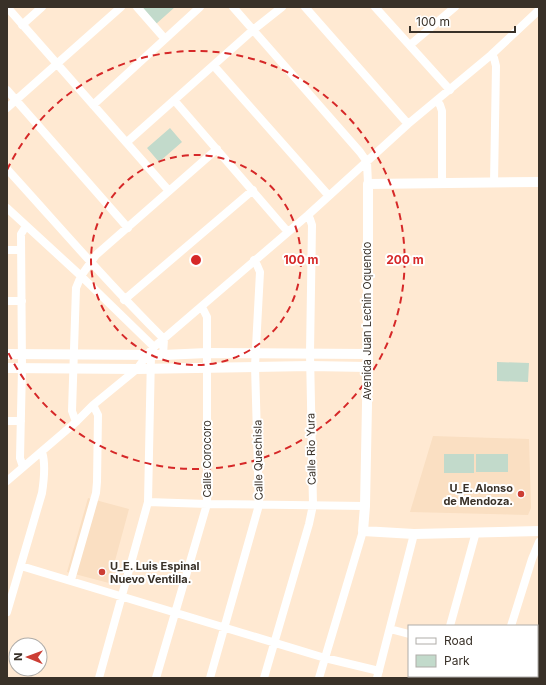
<svg xmlns="http://www.w3.org/2000/svg" width="546" height="685" font-family="Inter,sans-serif">
	<style>
		.built { fill: #fadfc2 }
		.green { fill: #c2dacb }
		.lines { fill: none; stroke-linecap: round; stroke-linejoin: round }
		.minor { stroke: #fff; stroke-width: 8 }
		.tertiary { stroke: #fff; stroke-width: 10 }
		.ring { fill: none; stroke: #d62828; stroke-width: 2; stroke-dasharray: 7 5 }
		.poi-dot { fill: #cc3e34; stroke: #fff; stroke-width: 1.5 }
		.labels { text-anchor: middle; stroke-width: 4; stroke-linejoin: round; paint-order: stroke }
		.street-label { font-size: 11px; fill: #393128; stroke: #fff }
		.poi-label { font-size: 11px; font-weight: bold; fill: #393128; stroke: #fff; text-anchor: end }
		.centre { fill: #d62828; stroke: #fff; stroke-width: 2 }
		.ring-label { font-size: 12px; text-anchor: middle; font-weight: bold; fill: #d62828; stroke: #fff; stroke-width: 4; stroke-linejoin: round; paint-order: stroke }
	</style>
	<rect width="100%" height="100%" fill="#ffe9d2"/>
	<path class="built" d="M433,436l96,3 2,69 -3,7 -118,-3z
		M88,498l41,11 -20,74 -42,-11z"/>
	<path class="green" d="M142,7h33l-19,17z
		M170,128l12,14 -23,20 -12,-14z
		M497,362l32,1 -1,19 -31,-1z
		M444,454h30v19h-30z
		M476,454h32v18h-32z"/>
	<g class="lines">
		<path class="minor" d="M7,7l162,184
			M137,7l28,32
			M233,7l127,145 7,10 1,22
			M305,7l103,117
			M375,7l75,83
			M22,25l20,-18
			M410,45l45,-38
			M491,55l3,3 2,8 -2,117
			M214,66l115,130
			M7,90l121,138
			M174,100l114,132
			M437,101l3,4 2,6v73
			M93,105l107,-98
			M7,108l114,-101
			M127,142l126,-112 29,-23
			M7,169c52,57 102,116 157,170l-1,16
			M7,208l74,68 73,71
			M7,250h14
			M124,300l129,-110
			M7,301h15
			M7,421h14
			M76,422l-4,-11 4,-123 5,-12 15,-21 121,-106
			M23,467l-3,-9 2,-90 -1,-134 5,-8
			M7,481l69,-59 17,-17 44,-36 10,-14 7,-8 154,-132 100,-91 83,-69 48,-45
			M148,502l59,2 158,2
			M21,566l304,92 54,13
			M71,580l25,-87 1,-11 1,-67 -5,-10
			M7,612l35,-119c2,-13 4,-29 0,-41
			M450,626l26,-94
			M511,626l21,-67 7,-17
			M390,629l19,5
			M537,669h2
			M99,678l49,-176 3,-147
			M156,678l51,-174v-187l-5,-10
			M210,678l49,-173 -4,-139 5,-94 -3,-7 -3,-5
			M264,678l45,-154 4,-19 -3,-152 2,-128 -2,-6 -2,-4
			M319,678l44,-147
			M377,678l37,-144
			M435,678l1,-2
			M496,678v-2"/>
		<path class="tertiary" d="M539,182l-171,2v170l-3,152 -2,25 51,3 125,-3
			M7,354l156,1 44,-2 161,1
			M7,368l130,1 173,-3 58,1"/>
	</g>
	<g class="ring">
		<circle cx="196" cy="260" r="105"/>
		<path d="M7 170A209 209 0 1 1 7 350"/>
	</g>
	<g class="poi-dot">
		<circle cx="521" cy="494" r="4"/>
		<circle cx="102" cy="572" r="4"/>
	</g>
	<g class="labels">
		<g class="street-label">
			<text transform="translate(367 321) rotate(-90)" y="4">Avenida Juan Lechin Oquendo</text>
			<text transform="translate(311 449) rotate(-91)" y="4">Calle Rio Yura</text>
			<text transform="translate(207 459) rotate(-90)" y="4">Calle Corocoro</text>
			<text transform="translate(258 460) rotate(-91)" y="4">Calle Quechisla</text>
		</g>
		<g class="poi-label">
			<text x="513" y="492">U_E. Alonso<tspan x="513" dy="13">de Mendoza.</tspan></text>
			<text x="110" y="570" text-anchor="start">U_E. Luis Espinal<tspan x="110" dy="13">Nuevo Ventilla.</tspan></text>
		</g>
	</g>
	<circle cx="196" cy="260" r="6" class="centre"/>
	<g class="ring-label">
		<text x="301" y="264">100 m</text>
		<text x="405" y="264">200 m</text>
	</g>
	<rect width="546" height="685" fill="none" stroke="#393128" stroke-width="16"/>
	<rect x="408" y="625" width="130" height="52" fill="#ffffff" stroke="#b0ada9"/>
	<rect x="416" y="638" width="20" height="6" fill="#ffffff" stroke="#b0ada9"/>
	<text x="444" y="645" font-size="12" fill="#393128">Road</text>
	<rect x="416" y="655" width="20" height="12" fill="#c2dacb" stroke="#b0ada9"/>
	<text x="444" y="665" font-size="12" fill="#393128">Park</text>
	<g transform="translate(28 657) rotate(271)"><circle r="19" fill="#ffffff" stroke="#b0ada9"/>
	<path d="M0-3L7 15L0 10L-7 15Z" fill="#cc3e34"/>
	<text y="-6" font-size="11" font-weight="bold" text-anchor="middle" fill="#393128">N</text>
	</g>
	<path d="M410 26v6h105v-6" fill="none" stroke="#393128" stroke-width="2"/>
	<text x="416" y="26" font-size="12" fill="#393128" stroke="#ffffff" stroke-width="3" paint-order="stroke">100 m</text>
</svg>
